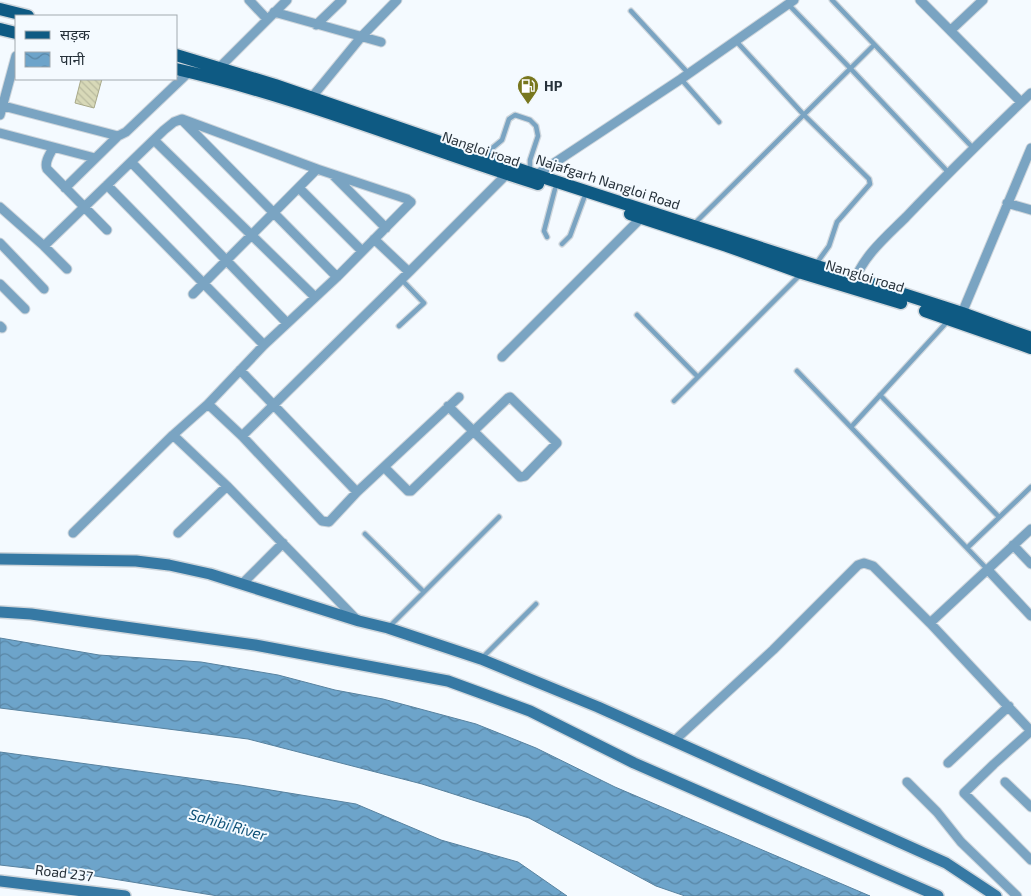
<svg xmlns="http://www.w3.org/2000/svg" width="1031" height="896" font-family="'Exo 2','Noto Sans Devanagari',sans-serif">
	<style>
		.water { fill: url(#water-waves); stroke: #58829f }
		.building { fill: url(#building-back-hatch); stroke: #a8a989 }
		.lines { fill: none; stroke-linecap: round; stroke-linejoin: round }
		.lane-casing { stroke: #cfd6dc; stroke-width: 7 }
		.street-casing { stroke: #cfd6dc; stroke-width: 11 }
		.secondary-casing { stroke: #cfd6dc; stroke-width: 14 }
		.primary-casing { stroke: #cfd6dc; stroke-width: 15 }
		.lane { stroke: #7aa4c2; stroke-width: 4.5 }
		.street { stroke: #7aa4c2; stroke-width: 9 }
		.secondary { stroke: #3679a4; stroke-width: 11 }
		.primary { stroke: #0e5a83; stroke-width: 12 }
		.labels { text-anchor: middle; stroke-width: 4; stroke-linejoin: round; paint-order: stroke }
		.poi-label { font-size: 14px; font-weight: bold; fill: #26313a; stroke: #f4faff; text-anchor: start }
		.street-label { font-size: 14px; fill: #26313a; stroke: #f4faff }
		.water-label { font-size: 15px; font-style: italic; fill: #115379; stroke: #f4faff }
	</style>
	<defs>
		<pattern id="water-waves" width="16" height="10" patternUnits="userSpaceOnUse" patternTransform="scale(1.25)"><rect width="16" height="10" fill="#6da4ca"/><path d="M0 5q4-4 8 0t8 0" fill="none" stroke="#5986a5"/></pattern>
		<pattern id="building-back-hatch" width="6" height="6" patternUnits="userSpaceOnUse" patternTransform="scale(1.25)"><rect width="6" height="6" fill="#d8d9b8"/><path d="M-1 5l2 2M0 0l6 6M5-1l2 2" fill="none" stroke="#b9bb9f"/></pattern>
	</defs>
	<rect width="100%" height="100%" fill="#f4faff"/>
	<path class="water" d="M0,638l99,17 102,7 77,13 57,15 48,9 93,25 60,24 79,39 255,109h-185l-29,-10 -127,-68 -107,-34 -174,-45 -248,-31z
		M0,752l240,33 116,19 85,36 77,22 49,34h-349l-123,-20 -95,-11z"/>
	<path class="building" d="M81,79h21l-8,29 -19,-5z"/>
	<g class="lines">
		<g class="lane-casing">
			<path id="lane" d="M832,0l142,149
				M788,4l62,64 98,104
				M631,11l58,63
				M736,41l68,74 65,64 1,5 -33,38 -8,24 -13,18
				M681,79l38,43
				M484,155l18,-15 7,-21 6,-4 15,5 6,6 2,10 -8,24v11
				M694,224l180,-179
				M547,237l-3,-6 11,-42
				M562,244l8,-8 14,-38
				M637,315l61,62
				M399,326l25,-23 -23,-24
				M797,371l191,199
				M880,395l119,122
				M674,401l126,-126
				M852,426l95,-104
				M365,534l59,58
				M967,548l64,-61
				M389,627l110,-110
				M482,658l54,-54"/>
		</g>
		<g class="street-casing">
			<path id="street" d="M249,0l18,19
				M920,0l101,102
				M274,12l107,30
				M316,25l26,-25
				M951,30l32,-30
				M219,68l68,-68
				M312,97l50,-61 35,-36
				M0,105l118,31 8,-4 63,-60
				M0,115l16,-59
				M182,120l155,157
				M0,133l95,25
				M154,140l161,157
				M53,148c-3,6 -9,14 -6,21l60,61
				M131,162l156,161
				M334,176l52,52
				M535,177l1,-2 145,-96 113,-79
				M107,185l157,160
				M65,188l53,-52
				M299,188l63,63
				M1007,203l24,7
				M0,207l44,39 23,23
				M374,239l35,33 98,-98
				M0,243l44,46
				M44,246l120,-116 10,-8 8,-3 135,50 90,30 4,3 -74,75 -73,68 -56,59 -35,31 -100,98
				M854,282c9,-26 33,-46 52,-65 40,-42 82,-83 125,-124
				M0,284l25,25
				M193,294l124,-125
				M962,313l69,-165
				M0,326l2,2
				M502,357l139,-139
				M240,370l117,122
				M208,404l34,32 80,85 7,1 28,-30 102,-95
				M173,435l54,51 131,135
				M242,436l167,-164
				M384,467l24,24h3l97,-93 2,-1 47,46 -1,1 -31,32 -5,1c-24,-24 -48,-47 -72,-71
				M178,533l49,-47
				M1013,545l18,19
				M988,570l43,46
				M242,584l41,-41
				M930,623l101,-94
				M1031,731l-37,33 -30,29 67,67
				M674,741l99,-91 85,-85 6,-2 9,3 57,57 101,108
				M948,763l61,-57
				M907,782l30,30 24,30 56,54
				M1005,782l26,25"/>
		</g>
		<g class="secondary-casing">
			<path id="secondary" d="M0,559l136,2 33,4 41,9 149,47 29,7 93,31 117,48 348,156 50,33
				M0,612l31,2 224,31 193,36 82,30 104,52 304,133
				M0,881l125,15"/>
		</g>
		<g class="primary-casing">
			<path id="primary" d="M0,9l28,7
				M0,29l16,4
				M176,55l99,30 261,90 426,138 69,25
				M176,69c124,28 241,77 362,115
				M630,214l97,32 75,27 99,30
				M925,311l106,37"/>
		</g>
		<use href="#lane" class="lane"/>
		<use href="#street" class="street"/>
		<use href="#secondary" class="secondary"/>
		<use href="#primary" class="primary"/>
	</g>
	<defs>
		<g id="fuel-pin" transform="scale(1.125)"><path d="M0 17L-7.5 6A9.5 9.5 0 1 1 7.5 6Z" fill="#78771e" stroke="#f4faff"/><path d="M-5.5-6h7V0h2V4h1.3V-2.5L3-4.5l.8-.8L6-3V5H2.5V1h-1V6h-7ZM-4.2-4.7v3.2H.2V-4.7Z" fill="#fff"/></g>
	</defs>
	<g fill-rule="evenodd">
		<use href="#fuel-pin" x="528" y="86"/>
	</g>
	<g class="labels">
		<g class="poi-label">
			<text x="544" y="91">HP</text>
		</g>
		<g class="street-label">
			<text transform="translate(481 149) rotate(19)" y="5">Nangloi road</text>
			<text transform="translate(608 182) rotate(18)" y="5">Najafgarh Nangloi Road</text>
			<text transform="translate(865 276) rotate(17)" y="5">Nangloi road</text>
			<text transform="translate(64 873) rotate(7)" y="5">Road 237</text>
		</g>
		<g class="water-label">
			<text transform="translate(228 825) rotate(16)" y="5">Sahibi River</text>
		</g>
	</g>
	<rect x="15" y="15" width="162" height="65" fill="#f4faff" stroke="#a2aab0"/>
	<rect x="25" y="31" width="25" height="8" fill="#0e5a83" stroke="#a2aab0"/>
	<text x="60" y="40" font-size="15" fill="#26313a">सड़क</text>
	<rect x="25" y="52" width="25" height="15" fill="url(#water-waves)" stroke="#a2aab0"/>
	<text x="60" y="65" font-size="15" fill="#26313a">पानी</text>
</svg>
